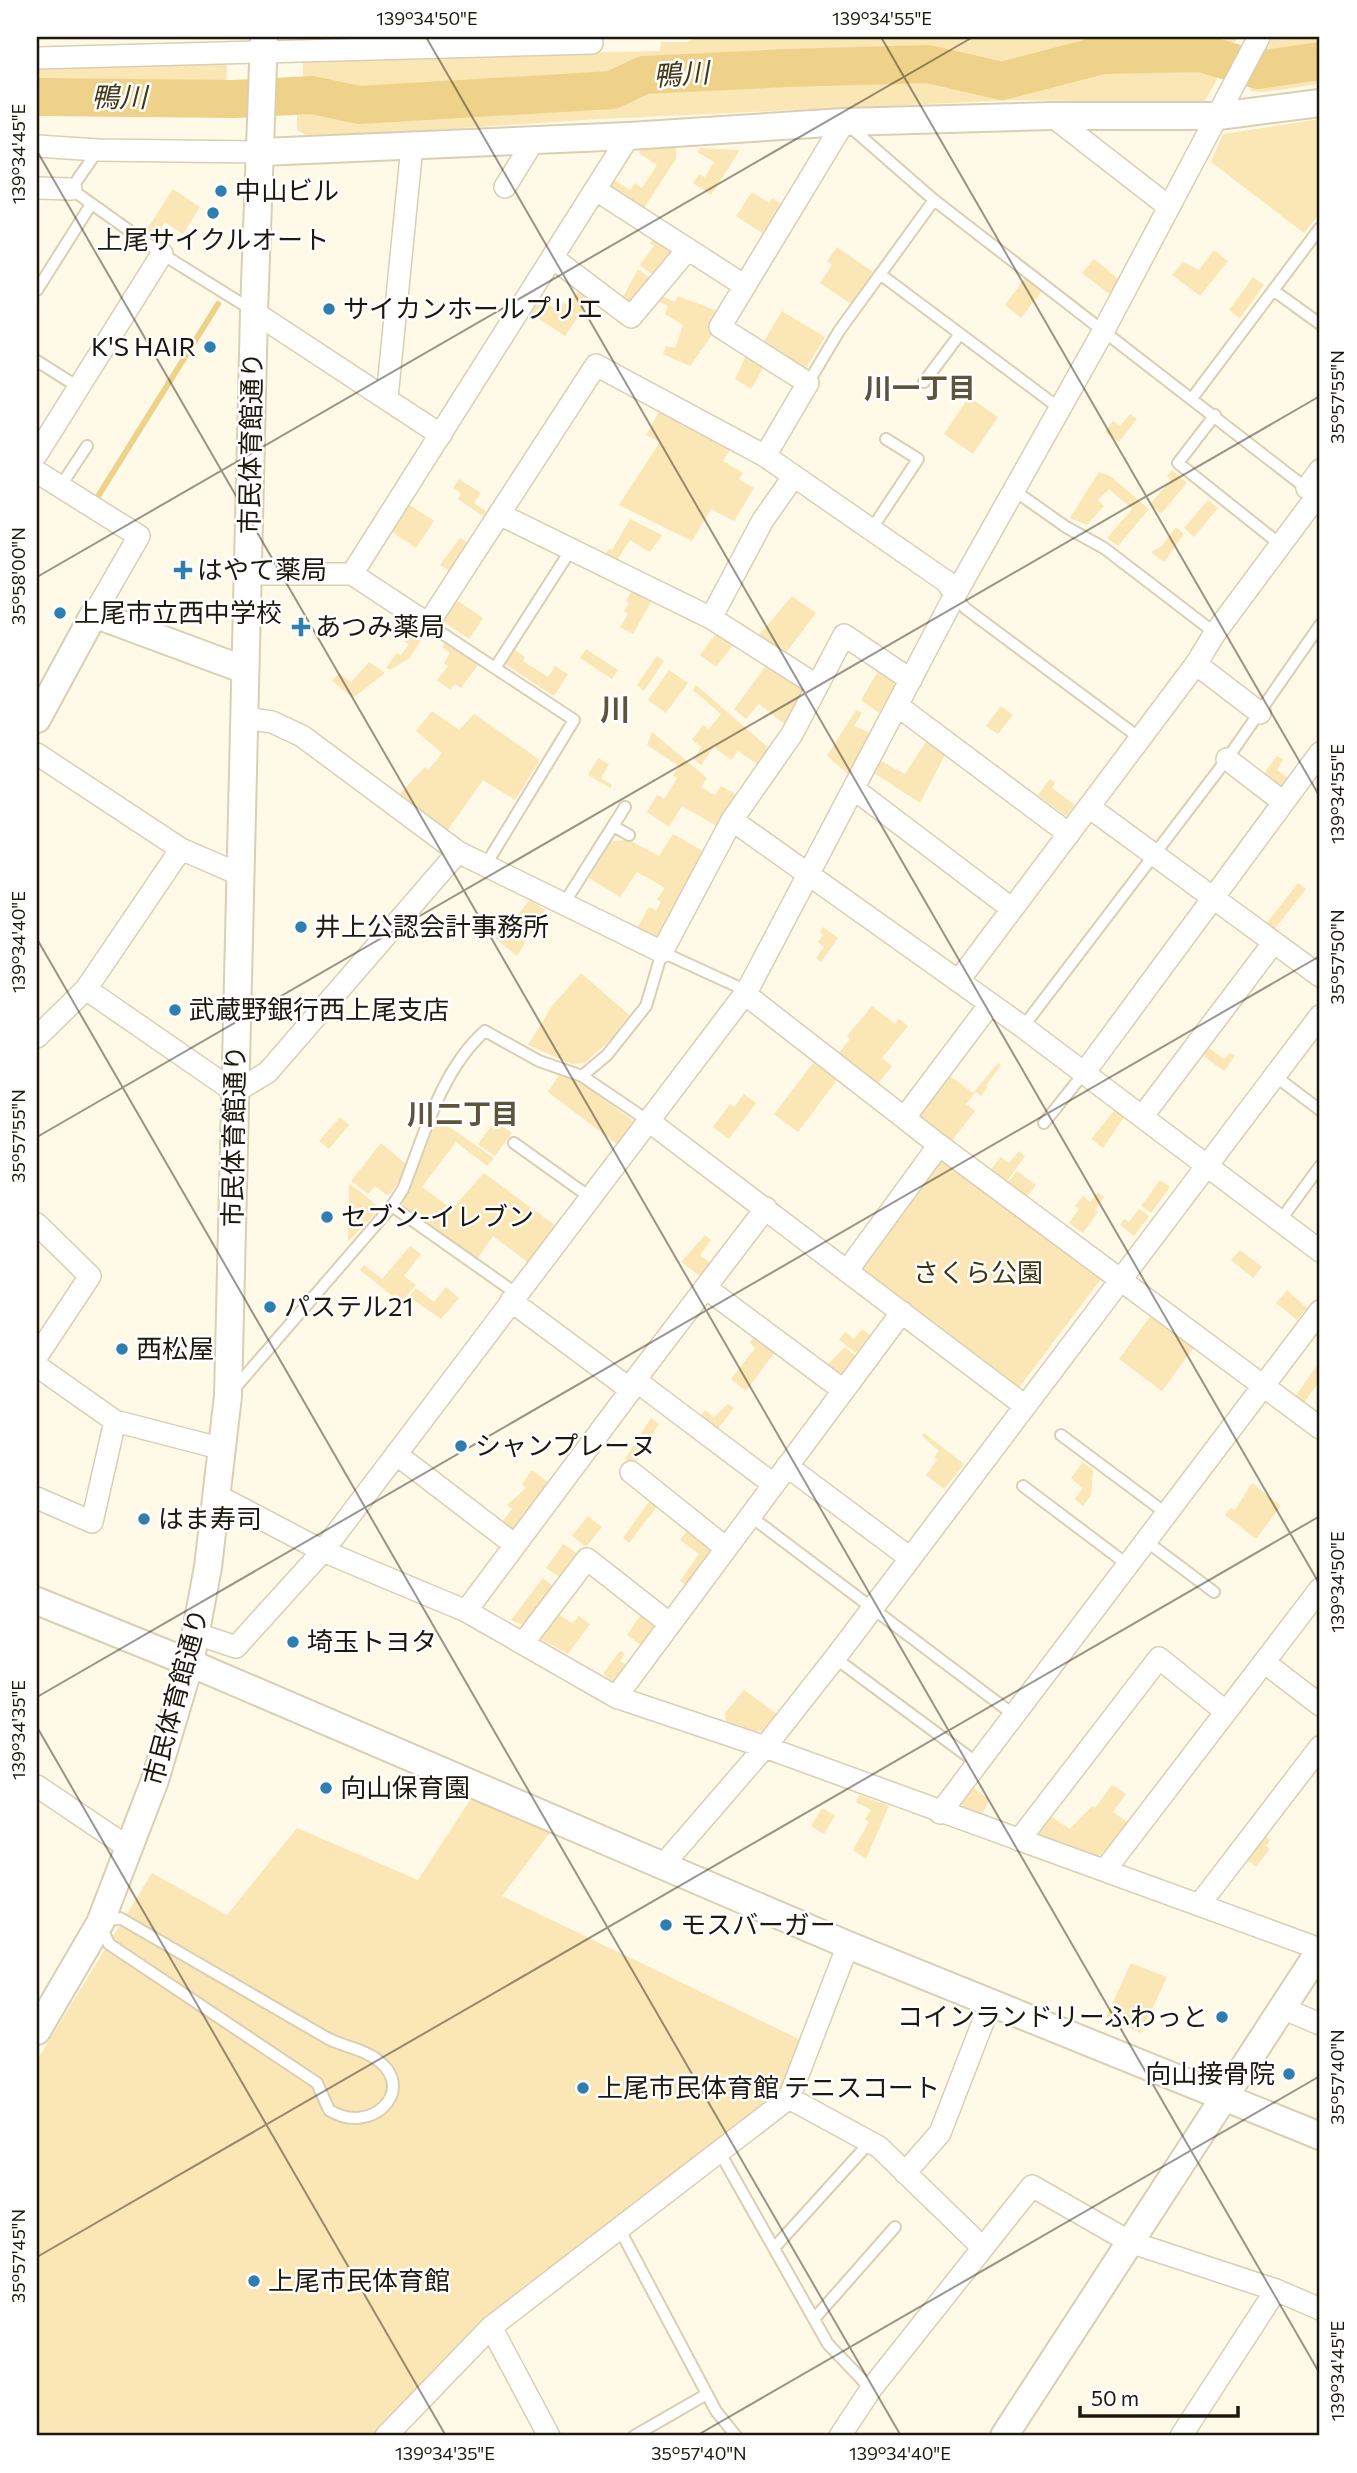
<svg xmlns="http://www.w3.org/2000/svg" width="1357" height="2473" font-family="Commissioner,'Noto Sans JP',sans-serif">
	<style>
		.green { fill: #fae7b5 }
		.water { fill: #eed289 }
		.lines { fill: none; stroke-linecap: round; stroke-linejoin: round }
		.stream { stroke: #eed289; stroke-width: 6 }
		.river { stroke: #eed289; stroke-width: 38 }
		.service-casing { stroke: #dacfb3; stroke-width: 14 }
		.minor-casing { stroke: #dacfb3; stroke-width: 24 }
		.tertiary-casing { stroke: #dacfb3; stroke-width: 30 }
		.service { stroke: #fff; stroke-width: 10 }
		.minor { stroke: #fff; stroke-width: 21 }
		.tertiary { stroke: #fff; stroke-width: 26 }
		.ticks { fill: none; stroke: #1d190f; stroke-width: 2; stroke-opacity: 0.45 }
		.poi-dot { fill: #2e7fb0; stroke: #fff; stroke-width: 2.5 }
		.labels { text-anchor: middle; stroke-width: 5; stroke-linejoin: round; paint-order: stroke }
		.poi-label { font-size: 26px; fill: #1d190f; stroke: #fff; text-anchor: start }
		.street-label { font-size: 26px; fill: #1d190f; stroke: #fff }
		.park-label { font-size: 26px; fill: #3f3313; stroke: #fff }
		.water-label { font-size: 28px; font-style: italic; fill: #443818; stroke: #fff }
		.neighbourhood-label { font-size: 28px; font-weight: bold; fill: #5e543c; stroke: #fff }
		.quarter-label { font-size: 30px; font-weight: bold; fill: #5e543c; stroke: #fff }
		.neatline { fill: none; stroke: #1d190f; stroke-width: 2.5 }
		.ticks-label { font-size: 18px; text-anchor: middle; fill: #1d190f }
	</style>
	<rect width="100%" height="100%" fill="#fff9e7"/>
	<path class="green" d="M697,37h542l-4,5 -112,8 -14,-4 -46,3 -43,20 -26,3 -38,-12 -76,-3 -82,6 -159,4 -27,19 -251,13 -46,-13 -12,1v-28l357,-8 1,-9h26z
		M1272,37h48v12c-18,10 -39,12 -60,13z
		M1188,59l29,8v12l-13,24 -187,-3 -417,19 -290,19 -13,-8v-21l12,-7 42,9 268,-14 33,-15 237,-13 65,6 51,12 100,-23z
		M174,64l53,1 -1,27 -189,-2v-22z
		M1320,68v16l-56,8 -14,-1 5,-12z
		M1320,119v94l-16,20 -93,-71 12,-28z
		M676,148v11l-34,52 -36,-24 5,-9 19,12 5,-7 7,5 15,-23 -18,-12 2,-4z
		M700,148l40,2 -29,45 -18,-12 6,-9 6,3 9,-15 -17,-10z
		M173,189l27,18 -17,27 -18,-12 -9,15 -10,-6z
		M752,192l17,11 3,-5 12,8 -19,29 -29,-19z
		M655,236l17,14 -19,25 -13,-10 14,-19 -4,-3z
		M837,247l36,25 -22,32 -31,-21 12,-18 -5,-4z
		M1214,250l14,11 -28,35 -28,-21 11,-13 16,8z
		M1094,259l26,21 -11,14 -27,-21z
		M638,269l13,10 -19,25 -10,-5z
		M1253,277l11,8 -24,33 -11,-8z
		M1025,278l17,13 -21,27 -16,-13z
		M579,290l12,8 -26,38 -39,-26 10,-15 22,16 6,-8 4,2z
		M662,296l13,6 3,-6 42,16 -12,19 4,4 -22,31 -27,-12 3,-8 9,2 8,-23 -18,-11 3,-8 -8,-4z
		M782,311l43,26 -19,31 -42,-27z
		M747,354l18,11 -14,24 -16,-10z
		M969,397l29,20 -25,37 -29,-20z
		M659,412l72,36 -8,13 20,12 -4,6 15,9 -20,33 -23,-12 -19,32 -73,-36 41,-63 -14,-7z
		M1130,414l7,5 -18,23 -14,-10 8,-11 7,5z
		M1172,470l15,13 -26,31 -11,-10 21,-24 -4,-4z
		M1099,472l11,4 39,33 -31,37 -11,-8 25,-29 -23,-20 -11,11 6,6 -17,19 -17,-7z
		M459,479l22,14 -7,10 15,10 -3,5 -28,-19 3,-6 -8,-5z
		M1208,500l10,8 -24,29 -10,-9z
		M407,503l27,18 -18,27 -27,-18z
		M630,519l32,16 -12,17 -20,-12 -14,22 -13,-5 6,-8 3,1z
		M1176,527l8,7 -20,28 -13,-10 11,-6z
		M460,538l12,7 -19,28 -13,-8z
		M635,586l19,11 -21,37 -13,-7 8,-13 -4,-3 5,-8 -3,-2z
		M792,596l24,17 -31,41 -28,-17z
		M455,599l28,19 -14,21 -28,-19z
		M398,614l29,16 -17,28 -20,12 -4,-2 11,-15 4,2 8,-11 -5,-3 6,-10 -17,-11z
		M717,632l17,12 -18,23 -16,-12z
		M446,642l32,23 -17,23 -6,-4 -5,6 -13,-10 11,-14 -4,-3 6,-10 -8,-6z
		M586,649l32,21 -6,9 -32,-21z
		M515,650l10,7 -2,4 25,16 7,-11 13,8 -14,22 -49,-32z
		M657,656l7,5 -20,30 -7,-6z
		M369,662l16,11 -32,25 -21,-17 7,-8 12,9z
		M768,663l35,21 1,7 -18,34 -27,-21 -13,15 -12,-10z
		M880,668l14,9v9l-15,27 -18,-13z
		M669,670l19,13 -22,30 -18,-13z
		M696,685l73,63 -12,16 -19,-13 -7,9 -17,-13 -13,18 -8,-6 9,-12 -10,-7 11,-15 6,4 12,-15 -28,-24z
		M1001,706l12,9 -15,19 -12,-8z
		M856,710l6,3 -8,13 17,7 -23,41 -21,-18z
		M432,711l27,19 15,-16 66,46 -25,40 -32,-20 -36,51 -50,-34 28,-30 4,2 13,-16 -26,-22z
		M652,732l55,46 -6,9 14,8 6,-9 18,10 -19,32 -38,-22 -13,21 -22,-15 10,-17 7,4 13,-20 -4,-4 6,-9 -32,-21z
		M927,740l20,11 -27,52 -46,-30 7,-12 24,13z
		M1277,756l6,4 -6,10 14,10 -3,6 -8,1 -17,-12z
		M598,758l11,6 -8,14 11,7 -2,3 -22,-13z
		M1050,779l5,4 -3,5 23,17 -9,11 -28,-21z
		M673,834l33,19 -47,85 -6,1 -17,-9 13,-23 7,4 5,-9 -4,-3 8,-11 -28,-16 -17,25 -31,-19 22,-37 18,-1 30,16z
		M1298,883l8,6 -32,41 -8,-6z
		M530,900l15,10 -28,46 -21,-17z
		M823,927l15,11 -17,24 -5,-4 8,-11 -6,-5 5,-7 -3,-3z
		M581,973l48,42 -19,25 -25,23 -14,1 -43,-19 24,-39z
		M872,1006l23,18 4,-5 9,7 -26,32 10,8 -15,19 -39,-31 12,-15 -3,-3z
		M1208,1047l16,12 6,-6 5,3 -11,15 -22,-16z
		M814,1062l23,18 -39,52 -24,-18z
		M998,1063l3,2 -15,20 2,2 -7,9 -5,-4 -10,12 9,7 -24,31 -28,-21 -5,-11 28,-37 27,20z
		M559,1075l19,5 57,42 -17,23 -70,-53z
		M744,1094l12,9 -27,36 -16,-12 17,-23 4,3z
		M1115,1110l9,7 -21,31 -12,-9z
		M340,1117l9,8 -20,24 -10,-8z
		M438,1119l56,39 -7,8 -31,-24 -34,45 30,22 32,-36 72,53 -27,37 -36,-27 -16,23 -75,-55z
		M495,1121l17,12 -17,23 -17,-12z
		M381,1143l25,21 -1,9 -17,23 -13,-10 -7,8 -17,-13z
		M1019,1151l6,5 -18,25 -16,-12 10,-12 8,6z
		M938,1157l163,122 -83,110 -163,-121z
		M1017,1171l19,14 -9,12 -19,-15z
		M1160,1180l10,7 -19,26 -10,-7z
		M349,1183l31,25 -32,34z
		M1098,1192l6,5 -9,13 3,2 -15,21 -14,-10 10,-14 -4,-3 8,-10 7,6z
		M1139,1209l10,7 -15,20 -14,-11 4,-6 5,3z
		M705,1235l6,5 -11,15 14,11 -10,13 -23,-17z
		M410,1246l11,8 -17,22 12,9 -15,18 -41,-33 4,-5 18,14z
		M1240,1250l22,17 -9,11 -22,-18z
		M446,1287l13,11 -18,21 -32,-22 7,-9 18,14z
		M1287,1290l20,18 -10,12 -21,-17z
		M1152,1314l43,32 -33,45 -43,-32z
		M862,1329l8,6 -14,18 -17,-13 6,-8 9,7z
		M757,1332l21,16 -32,43 -15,-12 24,-31 -5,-5z
		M845,1347l11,9 -15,18 -13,-10z
		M1320,1361v19l-16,23 -9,-6z
		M728,1404l6,4 -17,22 -17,-13 5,-7 9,7z
		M651,1418l8,6 -25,41 -9,-6z
		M924,1433l40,31 -20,25 -18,-14 11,-15 -3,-3 5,-6 -17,-15z
		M1083,1462l10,8 -2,25 -8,11 -8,-7 8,-11 -12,-10z
		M532,1470l20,15 -35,44 -5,2 -11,-8 11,-14 -5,-4 19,-17 -4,-4z
		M1252,1483l29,23 -25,33 -31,-24 6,-7 4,2z
		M651,1499l8,5 -30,39 -6,-5z
		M588,1516l14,11 -16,20 -14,-11z
		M689,1528l24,21 -27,36 -6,-4 19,-27 -19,-14z
		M563,1544l14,9 -17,24 -14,-9z
		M543,1578l11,9 -29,39 -14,-6z
		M553,1611l19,12 7,-7 11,8 -22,30 -27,-15 -1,-7z
		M642,1613l14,10 -15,22 -14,-10z
		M620,1651l5,3 -5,7 7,4 -13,17 -11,-8z
		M744,1690l33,24 -14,17 -17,1 -20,-9 -1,-10z
		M1112,1785l14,9 -13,18 16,11 -28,32 -7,2 -56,-22 -2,-8 11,-13 23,15 22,-23 3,2z
		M973,1787l16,13 -6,13 -19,-5 -4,-6z
		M859,1795l30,11 -23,53 -13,-9 16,-28 -4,-3 6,-9 -15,-8z
		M472,1797l79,34 -49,65 303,146 -21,44 -305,241 -99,109h-343v-376l115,-187 75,42 70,-87 121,52z
		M822,1808l13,8 -11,18 -13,-8z
		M1262,1834l8,6 -4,6 4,3 -14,18 -12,-9z
		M1131,1963l36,14 -26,56 -35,-16z"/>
	<path class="water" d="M1320,54v12c-34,6 -58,13 -91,2l5,-12c33,12 53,8 86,-2z"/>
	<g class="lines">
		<path class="stream" d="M97,498l121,-194"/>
		<path class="river" d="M37,97l197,2 78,-4 47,10 253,-15 32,-15 144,-7 140,-4 74,17 100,-26 99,-2 57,17 62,-9"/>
		<g class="service-casing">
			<path id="service" d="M848,125l86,75 376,291
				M98,150l-27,39 91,65 90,56
				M880,274l179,134
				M37,290l53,-84
				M1273,290l47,34
				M37,361l41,26
				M924,382l36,-48
				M808,383l31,-52 95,-131
				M1193,397l127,-169
				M1215,415l-37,48 103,82
				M60,487l27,-41
				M1015,491l51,36 38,21 111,85
				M871,530l47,-71 -32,-20
				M955,595l10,13 176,131
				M428,624l146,96 -89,146
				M495,668l77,-120
				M613,826l16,9
				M563,905l62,-98
				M1023,1027l204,-268 93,-134
				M582,1076l25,-21 39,-49 16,-54 85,39
				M1275,1076l45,34
				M1044,1123l40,-50
				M514,1143l77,55
				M392,1206l125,88
				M1280,1221l40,-55
				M234,1389l158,-183 11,-17c21,-53 38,-119 82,-158l54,30 43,15 68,46
				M1061,1435l106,79
				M1023,1486l105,79
				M750,1516l264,199
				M1146,1541l68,51
				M835,1658l142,105
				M120,1918c69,40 138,80 207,120 17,9 38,11 53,24 36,30 -10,74 -51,48l-12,-27 -208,-139 -9,-21z
				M719,2151l109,193 43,45
				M620,2230l96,181 20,25
				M774,2248l96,-106
				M814,2319l81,-92
				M634,2436l73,-42"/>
		</g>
		<g class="minor-casing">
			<path id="minor" d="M37,58l555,-15
				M1052,116l117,91
				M37,146l61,4 164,2
				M505,187l29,-47
				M37,188l34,1
				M596,190l149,96
				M553,258l78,59 57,-68
				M254,312l187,123
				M387,398l25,-252
				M37,454l125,-200
				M765,456l43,-73 -88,-56 124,-205
				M37,472l102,64 -45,78
				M1307,488l13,-18
				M499,514l212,104 105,67
				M248,574h104l76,50 168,-259 169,91 182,126 8,13
				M352,574l277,-438
				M711,618l52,-98 31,-44
				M1196,664l64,49
				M898,706l171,128
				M245,718l27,4 30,14 156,116 204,100 70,-132 60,-86 52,-99 67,45
				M37,754l144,95 60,26
				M1227,759l56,43
				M854,789l158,120
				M1089,807l231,169
				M732,820l291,207 297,224
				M959,980l237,-316 19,-31 102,-137
				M86,989l149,103 33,-20 190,-220
				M745,994l194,151 381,283
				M37,1037l49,-48 95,-140
				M1084,1073l236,-320
				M905,1117l85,-113
				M1142,1117l132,-175
				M650,1122l375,284
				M37,1224l53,52 -53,80
				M847,1271l92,-126
				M706,1288l137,102
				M511,1301l120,89
				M37,1366l78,55 108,28
				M635,1380l138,104
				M396,1454l119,91
				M787,1466l123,92
				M631,1472l95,76
				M218,1496l105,55 143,60 150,86 149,50 555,202
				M37,1498l55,24 23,-101
				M466,1611l165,-221 4,-10 131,-172
				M197,1634l39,13 87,-96 424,-560 208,-396 149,-265 155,-293
				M524,1642l63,-83 83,65
				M1264,1662l56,43
				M616,1697l286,-385
				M37,1786l92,62
				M940,1813l380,-502
				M1019,1840l140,-182 67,54
				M663,1865l102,-118 70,-89 485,-642
				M1105,1870l215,-281
				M1199,1905l121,-158
				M1282,2008l38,16
				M789,2098l90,49 103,100
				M905,2173l35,-40 50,-129
				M491,2327l58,109
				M386,2436l105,-109 298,-229 59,-153
				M840,2436l31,-47 161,-203 98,56 146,48 44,19
				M1181,2436l95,-146"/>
		</g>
		<g class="tertiary-casing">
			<path id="tertiary" d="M262,152l367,-16 215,-14 208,-6h166l102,-13
				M37,719l57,-105 151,56
				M37,1601l153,62 658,282 472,191
				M37,2031l63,-108 55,-143 35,-117 18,-96 20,-171 26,-1084 10,-275
				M1004,2436l316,-486"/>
		</g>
		<use href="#service" class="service"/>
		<use href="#minor" class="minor"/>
		<use href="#tertiary" class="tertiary"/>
	</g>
	<path class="ticks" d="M426,37l894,1548M881,37l439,760M37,151l1283,2223M37,577l936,-540M37,939l864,1497M37,1137l1283,-741M37,1697l1283,-741M37,1727l409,709M37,2257l1283,-741M696,2436l624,-360"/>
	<g class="poi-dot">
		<circle cx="221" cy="191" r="7"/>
		<circle cx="213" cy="213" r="7"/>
		<circle cx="329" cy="309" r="7"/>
		<circle cx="210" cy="347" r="7"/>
		<path d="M179.5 559.5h7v7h7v7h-7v7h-7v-7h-7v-7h7z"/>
		<circle cx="60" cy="613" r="7"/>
		<path d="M297.5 616.5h7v7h7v7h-7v7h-7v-7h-7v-7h7z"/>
		<circle cx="301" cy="927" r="7"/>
		<circle cx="175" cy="1010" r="7"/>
		<circle cx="327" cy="1217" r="7"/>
		<circle cx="270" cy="1307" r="7"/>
		<circle cx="122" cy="1349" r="7"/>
		<circle cx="461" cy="1446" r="7"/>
		<circle cx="144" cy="1519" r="7"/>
		<circle cx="293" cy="1642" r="7"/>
		<circle cx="326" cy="1788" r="7"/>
		<circle cx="666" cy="1925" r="7"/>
		<circle cx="1222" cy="2017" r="7"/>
		<circle cx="1289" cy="2074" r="7"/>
		<circle cx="583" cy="2088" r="7"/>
		<circle cx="254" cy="2281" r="7"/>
	</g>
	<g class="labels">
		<g class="poi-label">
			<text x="235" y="200">中山ビル</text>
			<text x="213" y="249" text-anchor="middle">上尾サイクルオート</text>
			<text x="343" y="318">サイカンホールプリエ</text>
			<text x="196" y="356" text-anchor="end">K'S HAIR</text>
			<text x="197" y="579">はやて薬局</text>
			<text x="74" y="622">上尾市立西中学校</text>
			<text x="315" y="636">あつみ薬局</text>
			<text x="315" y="936">井上公認会計事務所</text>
			<text x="189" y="1019">武蔵野銀行西上尾支店</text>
			<text x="341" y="1226">セブン-イレブン</text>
			<text x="284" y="1316">パステル21</text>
			<text x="136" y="1358">西松屋</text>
			<text x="475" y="1455">シャンプレーヌ</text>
			<text x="158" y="1528">はま寿司</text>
			<text x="307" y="1651">埼玉トヨタ</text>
			<text x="340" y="1797">向山保育園</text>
			<text x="680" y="1934">モスバーガー</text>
			<text x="1208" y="2026" text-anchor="end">コインランドリーふわっと</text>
			<text x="1275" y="2083" text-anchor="end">向山接骨院</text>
			<text x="597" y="2097">上尾市民体育館 テニスコート</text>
			<text x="268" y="2290">上尾市民体育館</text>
		</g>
		<g class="street-label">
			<text transform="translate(251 443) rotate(-89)" y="9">市民体育館通り</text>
			<text transform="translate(234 1136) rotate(-89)" y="9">市民体育館通り</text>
			<text transform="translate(176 1697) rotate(-75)" y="9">市民体育館通り</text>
		</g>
		<g class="park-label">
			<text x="978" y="1282">さくら公園</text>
		</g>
		<g class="water-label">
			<text transform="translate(681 74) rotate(-4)" y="10">鴨川</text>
			<text x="119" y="107">鴨川</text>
		</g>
		<g class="neighbourhood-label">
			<text x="920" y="398">川一丁目</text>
			<text x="463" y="1124">川二丁目</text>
		</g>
		<g class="quarter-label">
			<text x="615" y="720">川</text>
		</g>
	</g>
	<rect width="1357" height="2473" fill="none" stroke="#ffffff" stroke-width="77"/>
	<path d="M1080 2406v10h158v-10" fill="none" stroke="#1d190f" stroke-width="3.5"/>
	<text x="1091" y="2406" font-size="21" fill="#1d190f" stroke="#ffffff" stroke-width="5" paint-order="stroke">50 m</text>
	<rect x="38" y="38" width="1280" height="2396" class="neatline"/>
	<g class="ticks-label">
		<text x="427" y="25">139°34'50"E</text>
		<text x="882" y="25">139°34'55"E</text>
		<text transform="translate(19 154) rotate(-90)" y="6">139°34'45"E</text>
		<text transform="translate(1338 397) rotate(-90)" y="6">35°57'55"N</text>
		<text transform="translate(19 576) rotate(-90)" y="6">35°58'00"N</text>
		<text transform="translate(1338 794) rotate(-90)" y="6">139°34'55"E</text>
		<text transform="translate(19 942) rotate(-90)" y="6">139°34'40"E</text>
		<text transform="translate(1338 957) rotate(-90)" y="6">35°57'50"N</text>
		<text transform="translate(19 1136) rotate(-90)" y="6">35°57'55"N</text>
		<text transform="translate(1338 1582) rotate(-90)" y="6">139°34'50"E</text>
		<text transform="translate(19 1730) rotate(-90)" y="6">139°34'35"E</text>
		<text transform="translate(1338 2077) rotate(-90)" y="6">35°57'40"N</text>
		<text transform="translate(19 2256) rotate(-90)" y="6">35°57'45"N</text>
		<text transform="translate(1338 2371) rotate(-90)" y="6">139°34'45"E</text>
		<text x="445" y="2460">139°34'35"E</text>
		<text x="699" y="2460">35°57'40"N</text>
		<text x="900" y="2460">139°34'40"E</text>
	</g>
</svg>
